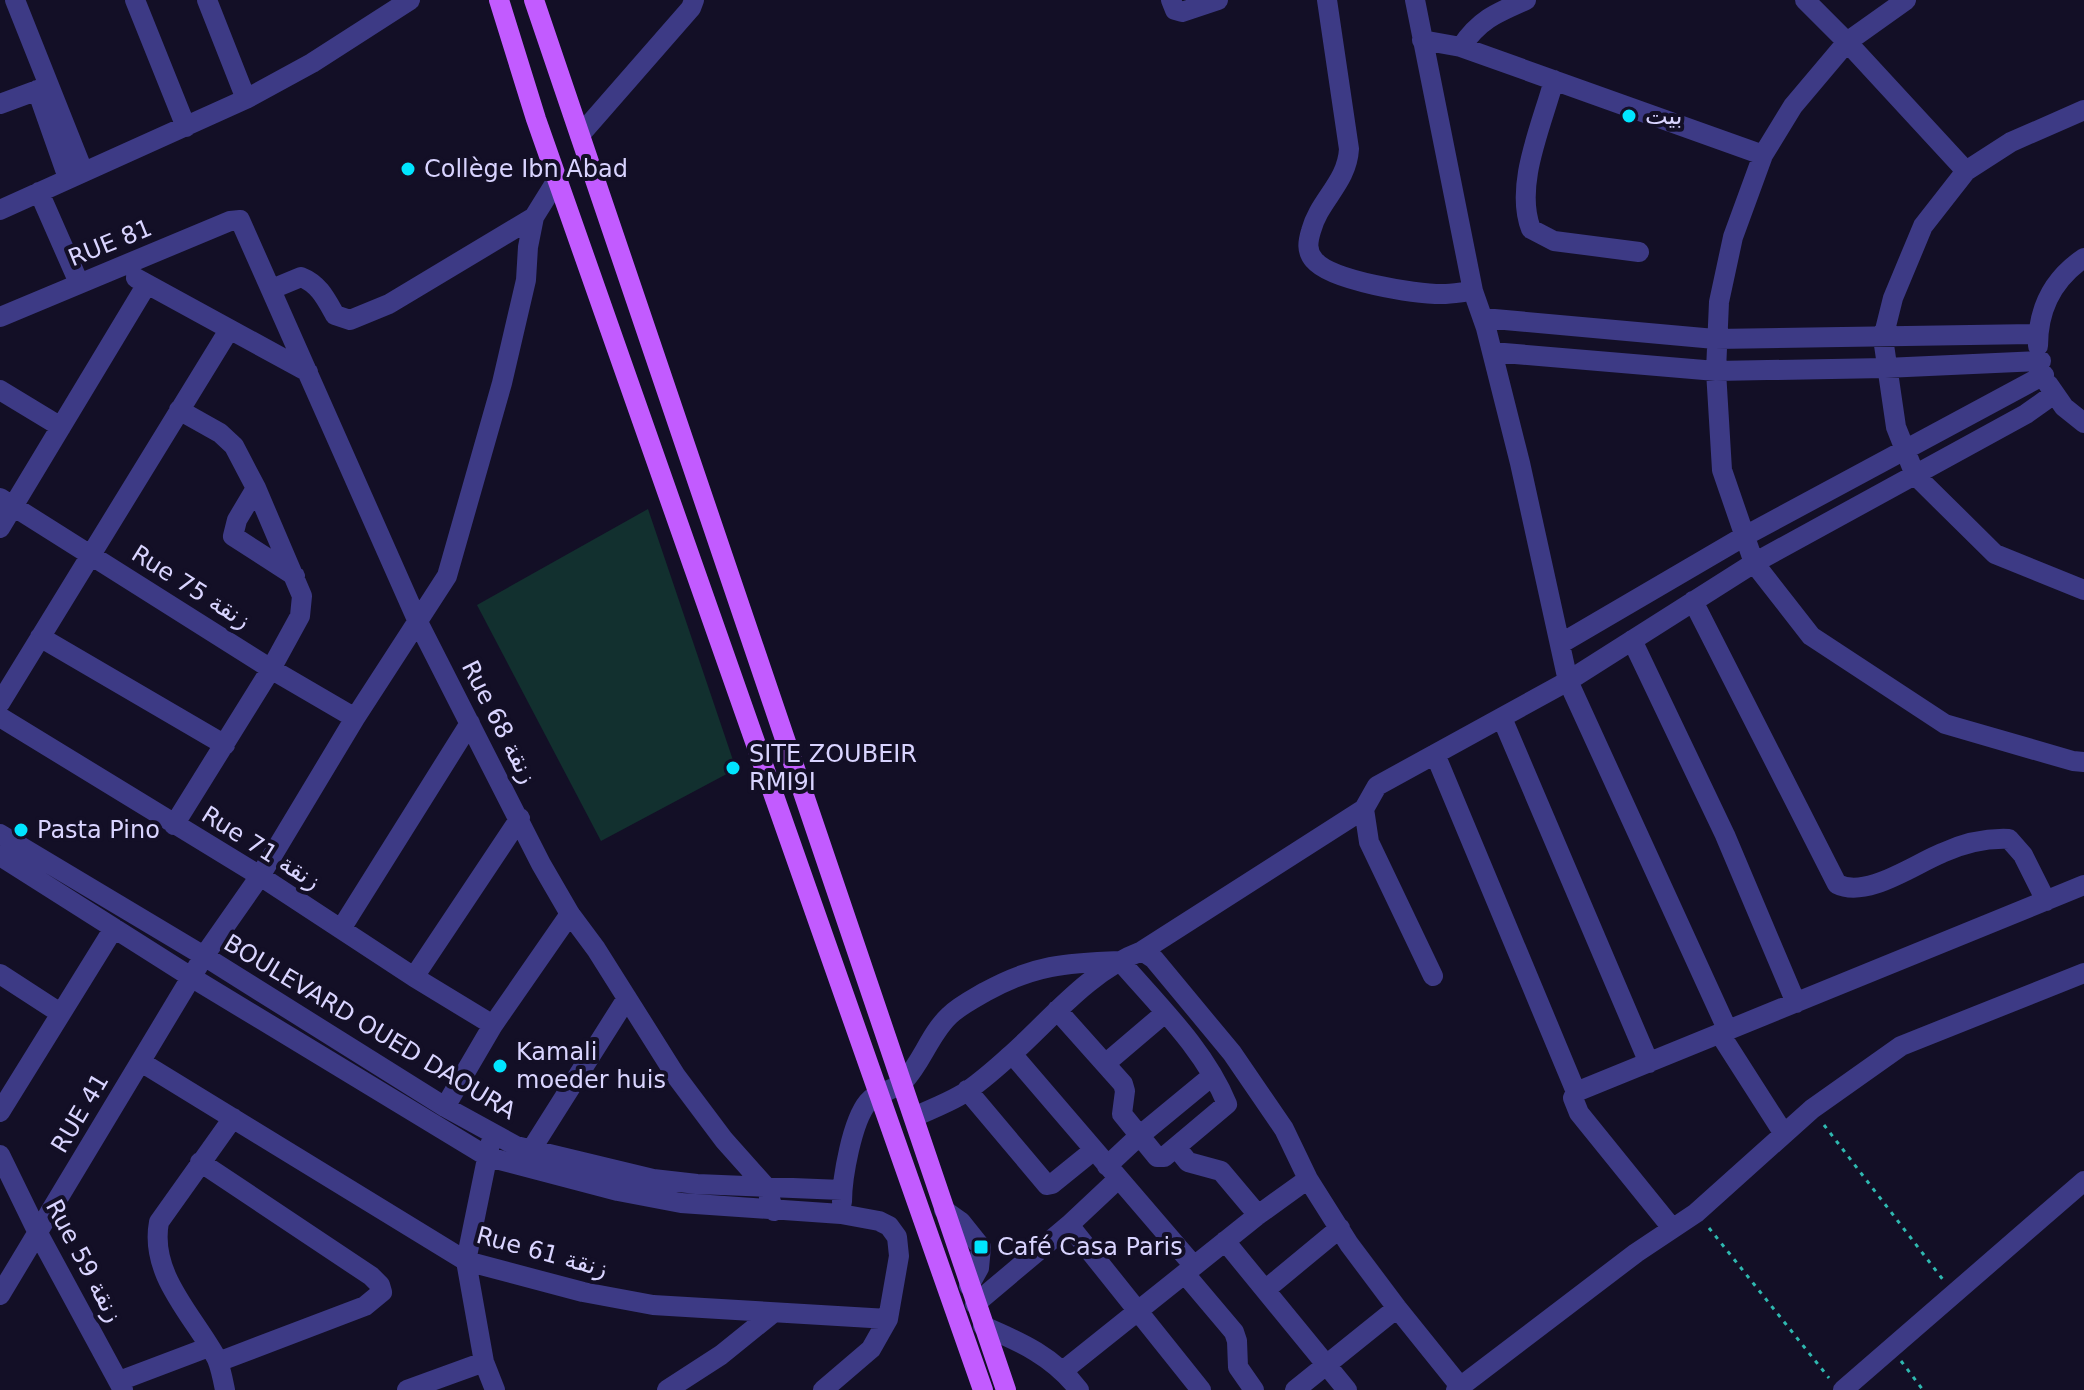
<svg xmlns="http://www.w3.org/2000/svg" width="2084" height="1390" font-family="'DejaVu Sans',Vazirmatn,sans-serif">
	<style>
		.green { fill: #12302f }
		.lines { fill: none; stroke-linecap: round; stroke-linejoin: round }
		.path { stroke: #2fb8b0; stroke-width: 3; stroke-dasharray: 4 6; stroke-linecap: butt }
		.minor { stroke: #3d3a85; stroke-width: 20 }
		.major { stroke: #c25bff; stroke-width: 20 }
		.poi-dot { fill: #00e5ff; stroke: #130f26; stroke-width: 3 }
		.labels { text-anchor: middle; stroke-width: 8; stroke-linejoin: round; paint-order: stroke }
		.poi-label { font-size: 24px; fill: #d9d4ff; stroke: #130f26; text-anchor: start }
		.street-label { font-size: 24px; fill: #d9d4ff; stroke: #130f26 }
	</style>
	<rect width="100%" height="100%" fill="#130f26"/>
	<path class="green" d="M648,509l88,260 -135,72 -124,-236z"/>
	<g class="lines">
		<path class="path" d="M1824,1125l120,156
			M1709,1228l120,150
			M1901,1361l22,29"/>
		<path class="minor" d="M15,0l68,171
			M135,0l51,127
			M207,0l39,99
			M1171,0l4,10 7,2 36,-12
			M1327,0l22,149c-2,34 -30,51 -38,82 -3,10 -5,20 3,29 17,21 101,34 128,34 10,0 20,-2 31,-3l-58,-291
			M1805,0l42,42 119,129
			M1906,0l-59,42 -54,64 -30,49 -30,82 -14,65 -3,69 6,99 32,93 57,73 134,88 128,37 11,1
			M1422,40l39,7 302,108
			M1461,47c18,-27 35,-34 65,-47
			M1554,80c-12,45 -40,105 -23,149l23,12 85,11
			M37,90l31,88
			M0,104l46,-17
			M2084,110l-73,32 -45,29 -43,55 -30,72 -10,40 13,89 19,48 80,79 89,36
			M580,135l111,-127 3,-8
			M39,192l40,91
			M0,210l246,-111 66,-36 98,-63
			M136,278l172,94
			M272,289l29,-12c18,7 25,22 34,38l15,5 39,-16 145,-87
			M1473,291l13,37 34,135 48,218 160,350
			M0,317l230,-96 10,-1 178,402 123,242 29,50 26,35 80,127 48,64 42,47 8,24
			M1483,318l232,21 323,-5
			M2038,346c0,-37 15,-67 46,-88
			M1492,352l224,19 169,-3 156,-7
			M2048,384l16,23 20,16
			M0,390l61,37
			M256,488l-19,32 -4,16 62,40
			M0,498l271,171 84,49
			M0,528l147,-244
			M1693,601l144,283c29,15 76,-19 105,-31 20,-9 45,-15 67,-14l14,16 23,46
			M40,637l185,108
			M1632,640l93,195 71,168
			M1560,644l183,-107 301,-162
			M0,703l229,-373
			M0,717l260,159 154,101 79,48
			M1502,718l147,345
			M1435,754l141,338
			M174,825l97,-156 29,-53 2,-20 -46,-108 -22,-42 -14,-13 -41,-23
			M0,834l204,122 241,151 71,39 137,33 44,5 145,6
			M0,856l191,121 297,180 130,34 63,12 160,11 38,7 10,5 8,11 2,19 -11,63 -17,30 -48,41
			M341,929l129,-206
			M1142,951l12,8 78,94 52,76 24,50 41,65 48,64 66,82
			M0,974l60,39
			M1433,976l-64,-134 -5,-33 13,-23 191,-105 186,-118 272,-149 28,-20
			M414,977l106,-159
			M1720,1034l64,100
			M1012,1054l182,212
			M141,1062l325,199 117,31 70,13 235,14
			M1105,1064l60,-51
			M967,1090l80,95 5,-1 42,-34
			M445,1107l48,-82 77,-111
			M0,1112l114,-184
			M914,1117c15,-7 31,-13 45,-21 18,-10 37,-28 53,-42 41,-37 77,-83 130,-103l222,-142
			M490,1144l-24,117 18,101 11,28
			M1176,1147l12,15 33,9 37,44
			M531,1150l96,-152
			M0,1155l39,80 84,155
			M200,1162l171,114 9,9 2,7 -17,14 -147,56
			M1107,1166l31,-29 74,-61
			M842,1202c0,-24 10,-81 26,-100 9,-11 27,-11 36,-21 18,-19 26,-47 45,-65 10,-10 24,-17 36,-24 49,-27 80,-29 135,-31 38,44 85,89 107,143l-63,53h-7l-35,-43 3,-23 -2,-7 -66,-74
			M944,1210l17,12 20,25 -2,21 -10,18
			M1069,1225l132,165
			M1672,1228l-93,-115 -6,-15 3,-6 508,-207
			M1225,1241l122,149
			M1185,1274l49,58 3,9 1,26 16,23
			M1265,1290l75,-62
			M0,1295l204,-339 56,-80 95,-158 92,-142 55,-193 24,-103 2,-33 6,-30 23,-37
			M975,1304l94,-79 49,-46
			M983,1326c38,16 71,31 96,64
			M1064,1370l194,-155 50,-36
			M119,1381l90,-34
			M225,1390c-2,-10 -4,-21 -8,-31 -23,-43 -68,-84 -58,-137l74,-104
			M407,1390l77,-28
			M667,1390l54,-35 52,-42
			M1295,1390l102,-82
			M1456,1390l180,-137 60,-40 116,-104 89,-63 183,-73
			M1843,1390l241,-209"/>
		<path class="major" d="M499,0l37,119 447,1271
			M534,0l472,1390"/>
	</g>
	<g class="poi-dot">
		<circle cx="1629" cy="116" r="8"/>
		<circle cx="408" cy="169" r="8"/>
		<circle cx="733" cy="768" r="8"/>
		<circle cx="21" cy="830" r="8"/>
		<circle cx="500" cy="1066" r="8"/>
		<rect x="973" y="1239" width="16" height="16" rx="4"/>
	</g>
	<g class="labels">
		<g class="poi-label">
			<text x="1645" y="124">بيت</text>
			<text x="424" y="177">Collège Ibn Abad</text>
			<text x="749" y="762">SITE ZOUBEIR<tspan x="749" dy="28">RMI9I</tspan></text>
			<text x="37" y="838">Pasta Pino</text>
			<text x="516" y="1060">Kamali<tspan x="516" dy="28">moeder huis</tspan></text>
			<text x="997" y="1255">Café Casa Paris</text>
		</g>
		<g class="street-label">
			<text transform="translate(110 243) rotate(-22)" y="8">RUE 81</text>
			<text transform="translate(191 587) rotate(32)" y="8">Rue 75 زنقة</text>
			<text transform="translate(499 722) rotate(63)" y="8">Rue 68 زنقة</text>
			<text transform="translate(261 848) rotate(32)" y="8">Rue 71 زنقة</text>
			<text transform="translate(370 1027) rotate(31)" y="8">BOULEVARD OUED DAOURA</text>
			<text transform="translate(80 1113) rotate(-59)" y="8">RUE 41</text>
			<text transform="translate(542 1252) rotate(15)" y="8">Rue 61 زنقة</text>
			<text transform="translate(84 1261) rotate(62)" y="8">Rue 59 زنقة</text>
		</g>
	</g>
</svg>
